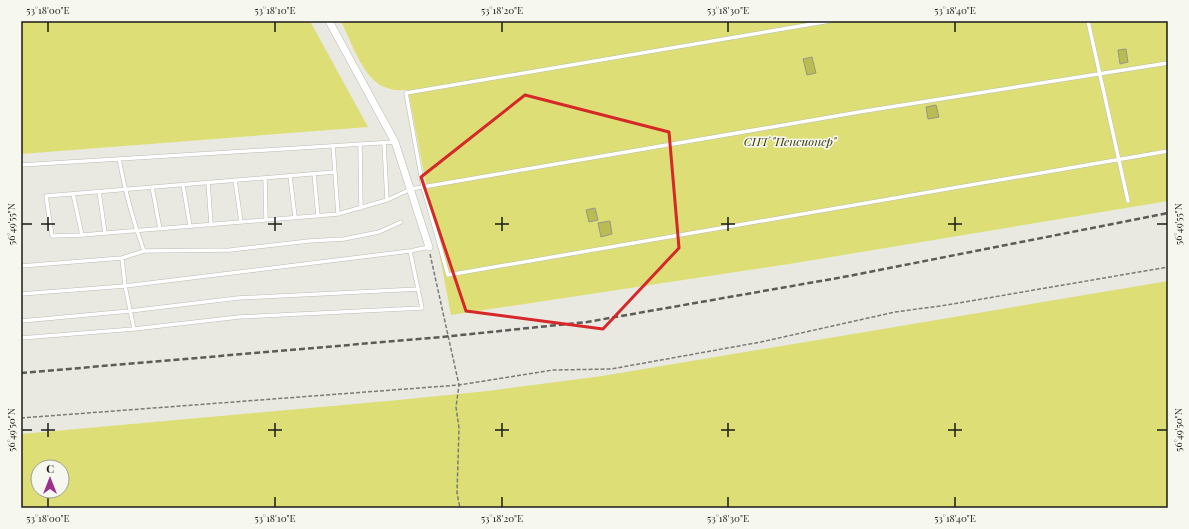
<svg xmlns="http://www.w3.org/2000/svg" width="1189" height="529" font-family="'Playfair Display',serif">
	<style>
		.green { fill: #dddf76; fill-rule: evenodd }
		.building { fill: #babc51; stroke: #95968e }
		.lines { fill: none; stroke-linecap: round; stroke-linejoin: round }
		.lane-casing { stroke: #babbb3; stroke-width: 4.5 }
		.street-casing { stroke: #babbb3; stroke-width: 8 }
		.path { stroke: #7a7b76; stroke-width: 1.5; stroke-dasharray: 4 2; stroke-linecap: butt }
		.lane { stroke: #fff; stroke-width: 3.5 }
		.street { stroke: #fff; stroke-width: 7 }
		.rail { stroke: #5b5c57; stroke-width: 2.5; stroke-dasharray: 6 3; stroke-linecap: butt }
		.marked { fill: none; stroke: #d62828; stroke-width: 3; stroke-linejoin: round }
		.ticks { fill: none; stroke: #1b1c19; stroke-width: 1.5 }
		.labels { text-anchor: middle; stroke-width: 3; stroke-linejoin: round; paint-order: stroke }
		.park-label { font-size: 12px; font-style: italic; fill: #363608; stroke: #f6f7ef }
		.neatline { fill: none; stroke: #1b1c19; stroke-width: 1.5 }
		.ticks-label { font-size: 10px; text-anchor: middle; fill: #1b1c19 }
	</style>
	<rect width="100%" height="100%" fill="#e9e9e2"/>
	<path class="green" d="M21,21h289l58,106 -347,27z
		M341,21h827v180l-379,63 -338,51 -43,-225c-7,0 -14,1 -21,-2 -23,-6 -36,-47 -46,-67z
		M1168,281v227h-1147v-74l377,-34 89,-9 115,-15zM38,467h24v24h-24z"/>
	<path class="building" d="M1126,49l2,13 -8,2 -2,-14z
		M812,57l4,16 -9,2 -4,-16z
		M936,105l3,12 -11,2 -2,-12z
		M595,208l3,12 -9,2 -3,-12z
		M610,221l2,13 -11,3 -3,-14z"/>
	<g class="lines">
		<g class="lane-casing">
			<path id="lane" d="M830,21l-424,72 17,94 25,88 720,-124
				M1088,21l40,180
				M384,143l3,57
				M360,144l1,64
				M333,146l5,68
				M119,159c6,32 14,62 25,92
				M21,165l374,-23
				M334,172l-288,24 6,40 30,-1 256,-21 49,-14 24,-11 454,-78 303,-48
				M314,174l4,42
				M290,176l5,41
				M265,178l1,42
				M235,180l6,42
				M208,182l3,43
				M183,185l7,41
				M152,187l8,42
				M99,191l6,42
				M73,194l9,41
				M122,258l3,28 9,43
				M21,266l101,-8 22,-7 86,-1 79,-9 35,-2 35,-7 22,-10
				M21,294l104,-8 285,-35 19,-4
				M21,321l109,-10 108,-13 181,-9
				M21,338l113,-9 105,-12 183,-9 -12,-57"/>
		</g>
		<g class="street-casing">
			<path id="street" d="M329,21l66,121 34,105"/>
		</g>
		<path class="path" d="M430,254l29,131 -3,22 3,21 -2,65 3,15
			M21,418l438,-33 94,-15 58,-1 150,-27 134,-30 52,-7 221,-38"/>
		<use href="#lane" class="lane"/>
		<use href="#street" class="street"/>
		<path class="rail" d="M21,373l421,-36 145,-15 262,-46 319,-63"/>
	</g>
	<path class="marked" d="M525,95l144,37 10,116 -76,81 -137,-18 -45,-134z"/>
	<path class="ticks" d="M48,22v10M275,22v10M502,22v10M728,22v10M955,22v10M48,217v14M275,217v14M502,217v14M728,217v14M955,217v14M22,224h10M41,224h14M268,224h14M495,224h14M721,224h14M948,224h14M1157,224h10M48,423v14M275,423v14M502,423v14M728,423v14M955,423v14M22,430h10M41,430h14M268,430h14M495,430h14M721,430h14M948,430h14M1157,430h10M48,497v10M275,497v10M502,497v10M728,497v10M955,497v10"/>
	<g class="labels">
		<g class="park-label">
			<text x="790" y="146">СНТ "Пенсионер"</text>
		</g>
	</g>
	<rect width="1189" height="529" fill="none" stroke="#f6f7ef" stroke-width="44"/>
	<g transform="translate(50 479)"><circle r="19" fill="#f6f7ef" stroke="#9e9f99"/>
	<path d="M0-3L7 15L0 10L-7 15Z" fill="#9d2f8e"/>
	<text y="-6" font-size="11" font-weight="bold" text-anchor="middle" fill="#1b1c19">С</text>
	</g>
	<rect x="22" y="22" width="1145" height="485" class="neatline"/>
	<g class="ticks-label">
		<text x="48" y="14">53°18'00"E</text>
		<text x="275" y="14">53°18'10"E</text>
		<text x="502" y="14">53°18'20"E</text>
		<text x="728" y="14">53°18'30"E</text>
		<text x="955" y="14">53°18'40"E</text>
		<text transform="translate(11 224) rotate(-90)" y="4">56°49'55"N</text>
		<text transform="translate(1178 224) rotate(-90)" y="4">56°49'55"N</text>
		<text transform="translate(11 430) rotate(-90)" y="4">56°49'50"N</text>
		<text transform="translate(1178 430) rotate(-90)" y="4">56°49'50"N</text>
		<text x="48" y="522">53°18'00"E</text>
		<text x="275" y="522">53°18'10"E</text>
		<text x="502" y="522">53°18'20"E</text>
		<text x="728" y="522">53°18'30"E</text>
		<text x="955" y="522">53°18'40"E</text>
	</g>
</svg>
